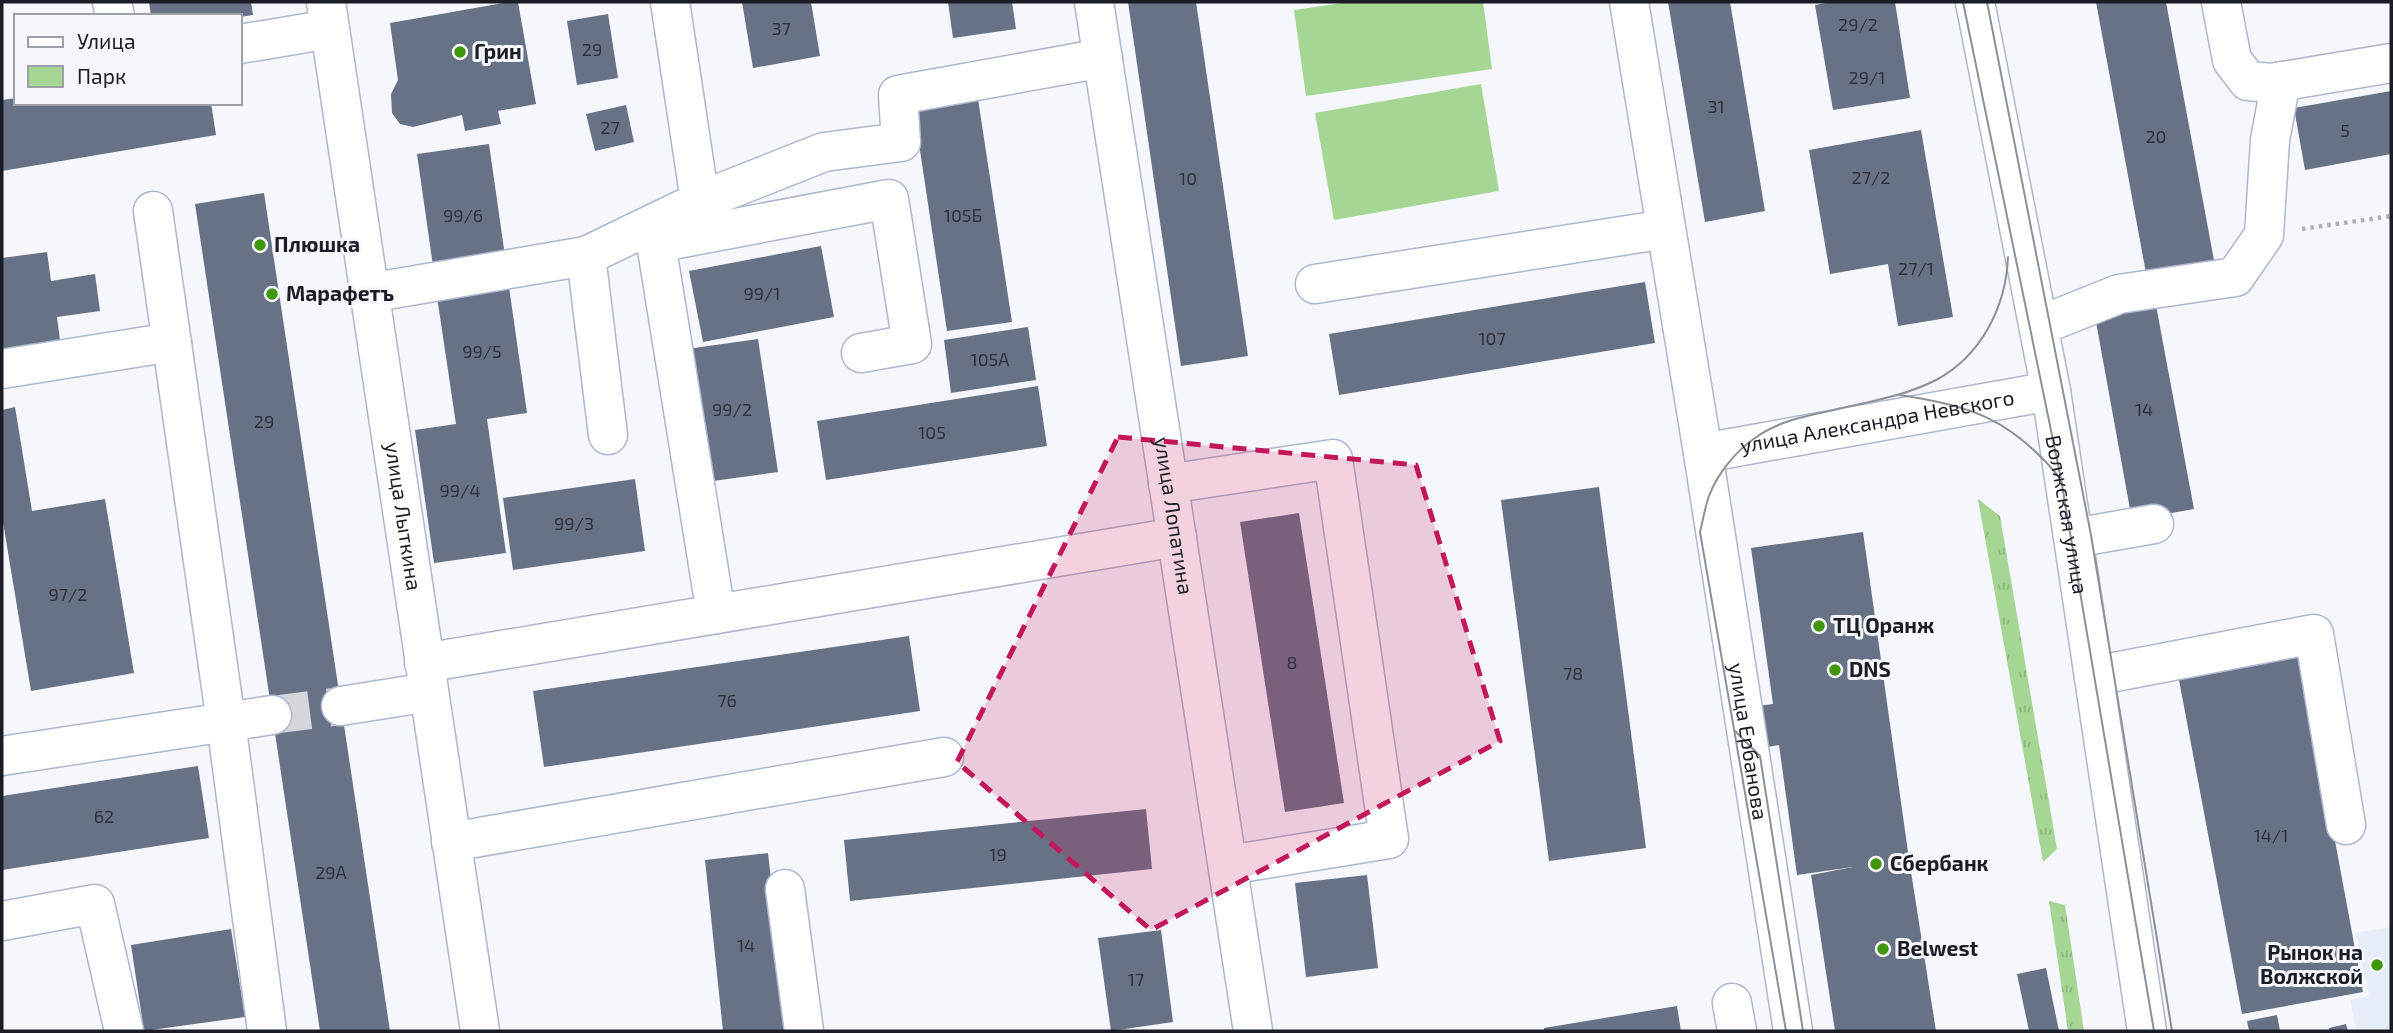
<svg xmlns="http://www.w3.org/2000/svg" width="2393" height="1033" font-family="'Exo 2',sans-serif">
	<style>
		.built { fill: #e7edf9 }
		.grass { fill: url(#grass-tufts) }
		.park { fill: #a5d693 }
		.building { fill: #687286 }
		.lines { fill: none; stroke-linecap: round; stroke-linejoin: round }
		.minor-tunnel { stroke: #d4d6dc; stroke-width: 38; stroke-dasharray: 38 19; stroke-linecap: butt }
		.minor-casing { stroke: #adb7ce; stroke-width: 41 }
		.path { stroke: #aeb0b6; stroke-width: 4.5; stroke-dasharray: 3.5 5; stroke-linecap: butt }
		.minor { stroke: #fff; stroke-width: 38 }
		.tram { stroke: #8d9097; stroke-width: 2 }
		.marked { fill: #c2185b; fill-opacity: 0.2; stroke: #c2185b; stroke-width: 5; stroke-dasharray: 14 9; stroke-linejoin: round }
		.poi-dot { fill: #40970b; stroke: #f5f7fc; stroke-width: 2.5 }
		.labels { text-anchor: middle; stroke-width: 6; stroke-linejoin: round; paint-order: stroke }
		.number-label { font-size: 18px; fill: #2e323e }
		.poi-label { font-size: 21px; font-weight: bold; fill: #1a1d26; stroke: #f5f7fc; text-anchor: start }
		.street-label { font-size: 21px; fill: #1a1d26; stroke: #f5f7fc }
	</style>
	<defs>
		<pattern id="grass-tufts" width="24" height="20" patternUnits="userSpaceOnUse" patternTransform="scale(1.75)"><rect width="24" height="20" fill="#a5d693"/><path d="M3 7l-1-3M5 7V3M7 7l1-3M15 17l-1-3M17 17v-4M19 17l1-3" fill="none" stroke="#8db77f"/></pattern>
	</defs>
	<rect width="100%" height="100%" fill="#f5f7fc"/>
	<path class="built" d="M2391,927v104h-35l-6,-31 19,-4 -13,-63z"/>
	<path class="grass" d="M1978,499l22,17 57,333 -14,13z
		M2049,901l16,4 19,126h-16z"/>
	<path class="park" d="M1350,2h133l9,67 -186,27 -12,-86z
		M1481,84l18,107 -165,29 -19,-107z"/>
	<path class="building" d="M149,2h102l2,13 -13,2v-1h-89z
		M509,2h9l18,102 -38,7 3,13 -36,7 -3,-16 -49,12 -13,-3 -8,-11 -1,-19 7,-14 -8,-57z
		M742,2h69l9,54 -67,12z
		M948,2h64l4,27 -63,9z
		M1128,2h68l52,354 -67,10z
		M1668,2h62l35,209 -60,11z
		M1832,2h63l15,96 -77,12 -18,-105z
		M2096,2h70l50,269 -68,13z
		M608,14l10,64 -41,7 -10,-64z
		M2391,91v63l-86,16 -11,-62z
		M16,98v5h195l5,32 -214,36v-71z
		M978,99l34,223 -65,9 -33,-221z
		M626,105l8,37 -39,9 -9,-37z
		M1921,130l32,187 -55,9 -10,-62 -58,10 -21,-124z
		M489,144l19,133 -72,10 -19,-133z
		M264,193l126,838h-70l-125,-827z
		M821,246l13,71 -131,25 -14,-71z
		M47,252l4,29 44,-7 5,37 -43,6 4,31 -59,9v-99z
		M508,280l19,133 -40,6 19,134 -72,10 -19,-133 41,-6 -20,-134z
		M1645,282l10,61 -316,52 -10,-61z
		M2155,300l39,209 -62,11 -38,-209z
		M1028,327l8,53 -85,13 -7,-53z
		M758,339l20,133 -72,10 -19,-133z
		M1038,386l9,60 -221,34 -9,-59z
		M15,407l17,104 73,-12 29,174 -103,18 -29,-175v-106z
		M635,479l10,72 -132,19 -10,-72z
		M1599,487l47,361 -97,13 -48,-361z
		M1299,513l45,290 -59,9 -45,-290z
		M1863,532l46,327 27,172h-101l-24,-156 42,-8 -56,8 -18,-130 -23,4 -6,-42 23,-3 -22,-156z
		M909,636l11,75 -376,56 -11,-76z
		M2301,657l62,335 -121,22 -63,-334z
		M198,766l11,72 -207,32v-74z
		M1146,809l6,60 -302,32 -6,-61z
		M768,853l20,178h-65l-18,-171z
		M1367,875l11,93 -72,9 -11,-94z
		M231,929l14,88 -101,14 -13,-86z
		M1161,930l12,92 -62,9 -13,-93z
		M2046,968l13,63h-30l-12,-57z
		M1677,1006l4,25h-137v-3z
		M2277,1015l3,16h-31l-2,-10z
		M2346,1024l2,7h-19v-3z"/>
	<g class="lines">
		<path class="minor-tunnel" d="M272,715l69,-9"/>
		<g class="minor-casing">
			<g id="minor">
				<path d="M112,2l3,14"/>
				<path id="s1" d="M326,2l154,1029"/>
				<path d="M670,2l30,199"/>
				<path id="s2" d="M1094,2l159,1029"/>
				<path id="s3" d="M1629,2l74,451 90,578"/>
				<path d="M1975,2l76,389 96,640"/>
				<path d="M2221,2l11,58 16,21 24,2 119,-20"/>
				<path d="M240,44l90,-15"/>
				<path d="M153,211l73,511 41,309"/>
				<path d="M586,256l22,179"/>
				<path d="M1315,284l351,-55"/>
				<path d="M369,293l217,-37 114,-55 124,-49 77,-10 -3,-47 205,-37"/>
				<path d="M2039,326l80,-32 116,-17 29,-42 6,-95 11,-59"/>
				<path d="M2,369l170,-27"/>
				<path id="s4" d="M1703,453l348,-62"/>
				<path d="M1168,484l165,-25 56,380 -161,26"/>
				<path d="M2074,538l80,-14"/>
				<path d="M716,614l-60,-371 233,-44 23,145 -51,9"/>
				<path d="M424,663l753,-126"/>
				<path d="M2094,676l220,-42 32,191"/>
				<path d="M341,706l88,-14"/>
				<path d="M2,756l270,-41"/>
				<path d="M451,842l493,-85"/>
				<path d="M785,889l19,142"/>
				<path d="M2,921l93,-17 29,127"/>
				<path d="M1732,1003l5,28"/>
			</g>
		</g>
		<path class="path" d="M2302,229l89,-13"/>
		<use href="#minor" class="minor"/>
		<g class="tram">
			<path id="s5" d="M1963,2l98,477 93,552"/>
			<path d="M1987,2l104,533 81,496"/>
			<path d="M1899,395c72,10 113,25 160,82"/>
			<path d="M1735,731l25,25 43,275"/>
			<path d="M1786,1031l-86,-499c3,-12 5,-25 9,-36 8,-22 27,-45 46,-58 23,-17 51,-22 79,-28 34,-8 71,-14 102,-30 45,-24 70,-73 72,-123"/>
		</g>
	</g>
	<path class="marked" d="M1118,437l298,28 84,276 -349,189 -194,-168z"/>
	<g class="poi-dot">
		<circle cx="460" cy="52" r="7"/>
		<circle cx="260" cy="245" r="7"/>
		<circle cx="272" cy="294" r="7"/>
		<circle cx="1819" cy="626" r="7"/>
		<circle cx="1835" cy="670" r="7"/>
		<circle cx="1876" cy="864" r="7"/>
		<circle cx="1883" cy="949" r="7"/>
		<circle cx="2377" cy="965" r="7"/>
	</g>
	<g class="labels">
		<g class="number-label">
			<text x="1858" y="31">29/2</text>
			<text x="781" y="35">37</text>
			<text x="592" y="56">29</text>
			<text x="1867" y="84">29/1</text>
			<text x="1716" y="113">31</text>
			<text x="610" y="134">27</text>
			<text x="2345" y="137">5</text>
			<text x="2156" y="143">20</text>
			<text x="1871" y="184">27/2</text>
			<text x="1188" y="185">10</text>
			<text x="463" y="222">99/6</text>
			<text x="963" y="222">105Б</text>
			<text x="1916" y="275">27/1</text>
			<text x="762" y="300">99/1</text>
			<text x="1492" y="345">107</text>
			<text x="482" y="358">99/5</text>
			<text x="990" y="366">105А</text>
			<text x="732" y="416">99/2</text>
			<text x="2144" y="416">14</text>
			<text x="264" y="428">29</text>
			<text x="932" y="439">105</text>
			<text x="460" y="497">99/4</text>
			<text x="574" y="530">99/3</text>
			<text x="68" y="601">97/2</text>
			<text x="1292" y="669">8</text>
			<text x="1573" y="680">78</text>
			<text x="727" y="707">76</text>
			<text x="104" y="823">62</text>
			<text x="2271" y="842">14/1</text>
			<text x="998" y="861">19</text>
			<text x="331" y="879">29А</text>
			<text x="746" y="952">14</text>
			<text x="1136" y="986">17</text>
		</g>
		<g class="poi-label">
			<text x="474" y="59">Грин</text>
			<text x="274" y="252">Плюшка</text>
			<text x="286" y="301">Марафетъ</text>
			<text x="1833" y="633">ТЦ Оранж</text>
			<text x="1849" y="677">DNS</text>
			<text x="1890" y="871">Сбербанк</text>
			<text x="1897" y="956">Belwest</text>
			<text x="2363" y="960" text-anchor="end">Рынок на<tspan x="2363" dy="24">Волжской</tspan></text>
		</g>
		<g class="street-label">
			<text dy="7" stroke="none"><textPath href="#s4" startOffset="177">улица Александра Невского</textPath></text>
			<text dy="7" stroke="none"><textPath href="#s5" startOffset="523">Волжская улица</textPath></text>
			<text dy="7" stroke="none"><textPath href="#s2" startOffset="520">улица Лопатина</textPath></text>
			<text dy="7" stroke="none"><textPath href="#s1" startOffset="520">улица Лыткина</textPath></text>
			<text dy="7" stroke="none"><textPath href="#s3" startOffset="749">улица Ербанова</textPath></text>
		</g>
	</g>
	<rect width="2393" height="1033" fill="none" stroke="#1a1d26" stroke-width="7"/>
	<rect x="14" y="14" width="228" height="91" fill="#f5f7fc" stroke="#9da0a6" stroke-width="2"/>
	<rect x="28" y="37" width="35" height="10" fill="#ffffff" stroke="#9da0a6" stroke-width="2"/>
	<text x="77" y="49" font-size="21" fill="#1a1d26">Улица</text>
	<rect x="28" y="66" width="35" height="21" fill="#a5d693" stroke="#9da0a6" stroke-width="2"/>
	<text x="77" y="84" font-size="21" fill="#1a1d26">Парк</text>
</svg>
